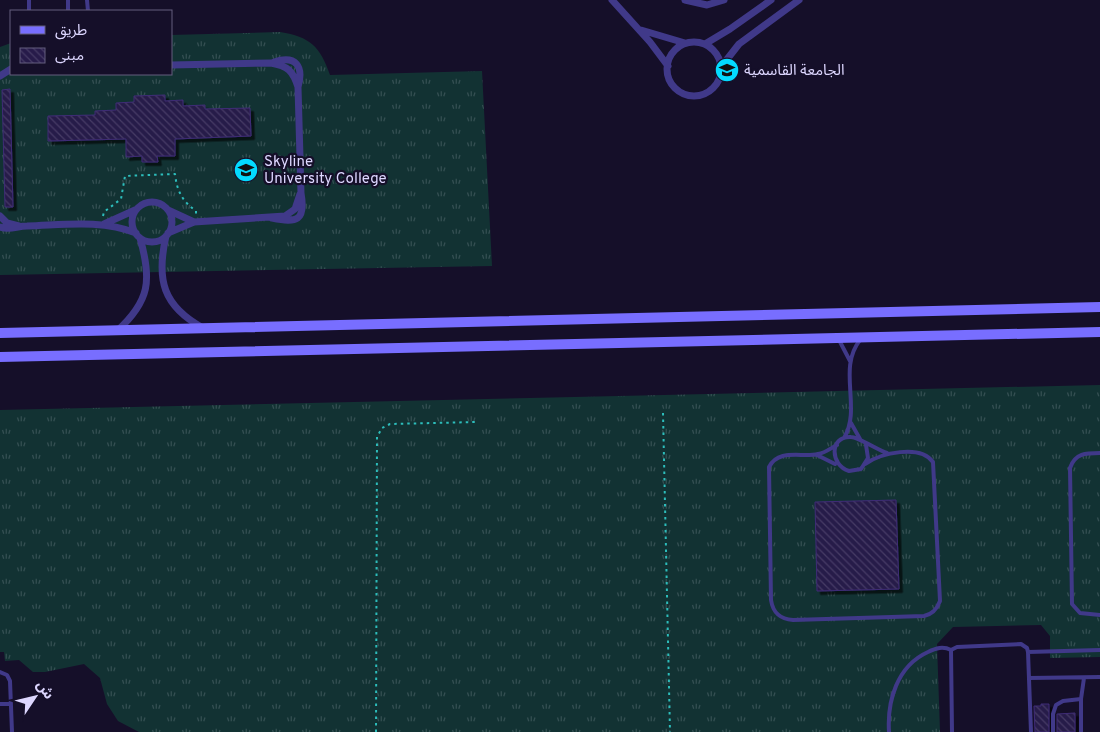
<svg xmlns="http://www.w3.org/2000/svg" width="1100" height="732" font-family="Overpass,'Noto Sans Arabic',sans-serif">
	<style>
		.grass { fill: url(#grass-tufts) }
		.building { fill: url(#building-back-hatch); stroke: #3f2c77; filter: url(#shadow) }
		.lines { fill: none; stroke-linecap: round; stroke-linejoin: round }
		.path { stroke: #2dbdbb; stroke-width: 2; stroke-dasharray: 2.5 4; stroke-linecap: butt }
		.lane { stroke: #403989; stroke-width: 4 }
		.street { stroke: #403989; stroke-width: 7 }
		.secondary { stroke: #786eff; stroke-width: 10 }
		.labels { text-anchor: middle; stroke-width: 4.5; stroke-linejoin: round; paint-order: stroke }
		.poi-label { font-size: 15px; fill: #ddd7ff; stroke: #150f29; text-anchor: start }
	</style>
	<defs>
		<pattern id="grass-tufts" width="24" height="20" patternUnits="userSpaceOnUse" patternTransform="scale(1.25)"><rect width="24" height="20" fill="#123233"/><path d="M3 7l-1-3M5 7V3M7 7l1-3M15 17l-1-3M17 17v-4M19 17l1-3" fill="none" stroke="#344f52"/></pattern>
		<pattern id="building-back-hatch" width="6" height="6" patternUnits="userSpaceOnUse" patternTransform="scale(1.25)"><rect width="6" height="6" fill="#271b4a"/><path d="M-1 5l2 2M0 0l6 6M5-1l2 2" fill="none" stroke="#463b65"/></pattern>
		<filter id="shadow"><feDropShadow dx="3.5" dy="3.5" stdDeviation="0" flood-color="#0009"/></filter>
	</defs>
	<rect width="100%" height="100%" fill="#150f29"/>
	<path class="grass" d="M280,32c30,5 40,14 50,43l152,-4 10,195 -492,9v-228l11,-4v31h160v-39z
		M1100,385v272l-50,1v-22l-9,-11 -88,2 -16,17 3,88h-801l-21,-11 -11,-17 -7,-26 -16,-14 -39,8h-12l-14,-12 -14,1 -1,-9h-4v-242z"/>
	<path class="building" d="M10,89l3,118h-8l-3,-117z
		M165,95v6l18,-1v6l22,-1v4l45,-1 1,28 -76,3v17h-18l1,6h-16v-6l-16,1v-18l-78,2v-25l47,-1v-4l21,-1v-7l18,-1v-6z
		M896,500l3,89 -82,2 -2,-89z
		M1041,704h8v28h-14l-1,-26h7z
		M1075,713v19h-18v-18z"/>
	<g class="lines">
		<path class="path" d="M103,216l1,-4 17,-13 4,-23 50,-2c2,17 7,27 21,37v4
			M663,413l7,319
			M376,732l1,-295 5,-9 8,-4 86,-2"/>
		<path class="lane" d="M29,0v11
			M68,0v11
			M87,0l1,11
			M838,338l12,23
			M851,423l9,16
			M844,438c18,-30 -7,-69 16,-98
			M837,445c-6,3 -12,8 -19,9 -16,4 -39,-6 -49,13l2,133c2,13 9,19 22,20l131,-4c9,-2 13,-7 16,-15l-7,-139c-13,-18 -52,-9 -68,2
			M866,445l2,13 -7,11 -12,2c-19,-6 -20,-35 2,-34 7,0 27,13 36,16
			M1100,453c-14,0 -25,0 -30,15l2,136 8,9 20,2
			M817,455l18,9
			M1028,652l72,-2
			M0,672l7,3 3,6 2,51
			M1029,678l71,-1
			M0,704h11
			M889,732c-2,-31 8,-66 39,-80 8,-4 15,-6 23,-2
			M952,732l-1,-82 6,-3 64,-3 6,4 1,4 3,80
			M1053,732v-18l3,-9 7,-4 18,-2
			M1081,732v-33l3,-21"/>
		<path class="street" d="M612,0l38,42 18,24
			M685,0l22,5 17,-5
			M641,30l44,13
			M667 69a27 27 0 1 1 54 0a27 27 0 1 1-54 0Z
			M705,44l25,-15 41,-29
			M274,62c22,-7 30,4 24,25
			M171,65l100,-2c17,3 22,8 27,24l3,106c5,28 -4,30 -29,25
			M721,67l18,-23 60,-44
			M0,76l11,-7
			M132 222a20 20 0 1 1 40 0a20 20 0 1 1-40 0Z
			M168,210l26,12
			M0,216l7,7 12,3
			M104,224l31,-14
			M0,227c9,4 17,-1 27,-1 36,-1 74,-7 109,7
			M168,233l26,-11 91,-6 10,-7 5,-15
			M166,236c-10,44 -3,70 37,92
			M117,331c33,-30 35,-51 23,-93"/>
		<path class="secondary" d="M0,333l1100,-26
			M0,357l1100,-25"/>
	</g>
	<defs>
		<g id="university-disc" transform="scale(1.25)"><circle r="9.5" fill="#03daff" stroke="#150f29"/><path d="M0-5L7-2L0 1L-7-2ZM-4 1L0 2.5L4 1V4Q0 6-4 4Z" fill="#111"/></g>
	</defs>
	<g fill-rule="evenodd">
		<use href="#university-disc" x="727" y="70"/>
		<use href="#university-disc" x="246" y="170"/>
	</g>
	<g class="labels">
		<g class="poi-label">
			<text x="744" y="75">الجامعة القاسمية</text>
			<text x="264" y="166">Skyline<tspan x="264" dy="17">University College</tspan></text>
		</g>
	</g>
	<rect x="10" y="10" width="162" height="65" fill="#150f29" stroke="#655f7f"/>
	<rect x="20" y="26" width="25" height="8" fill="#786eff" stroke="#655f7f"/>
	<text x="55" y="35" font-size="15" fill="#ddd7ff">طريق</text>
	<rect x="20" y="48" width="25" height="15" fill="url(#building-back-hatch)" stroke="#655f7f"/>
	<text x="55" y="60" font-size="15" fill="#ddd7ff">مبنى</text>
	<g transform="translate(35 697) rotate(55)" stroke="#150f29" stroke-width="4" paint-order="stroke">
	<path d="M0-4L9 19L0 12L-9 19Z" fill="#ddd7ff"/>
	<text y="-8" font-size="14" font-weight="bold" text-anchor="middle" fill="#ddd7ff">ش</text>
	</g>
</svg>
